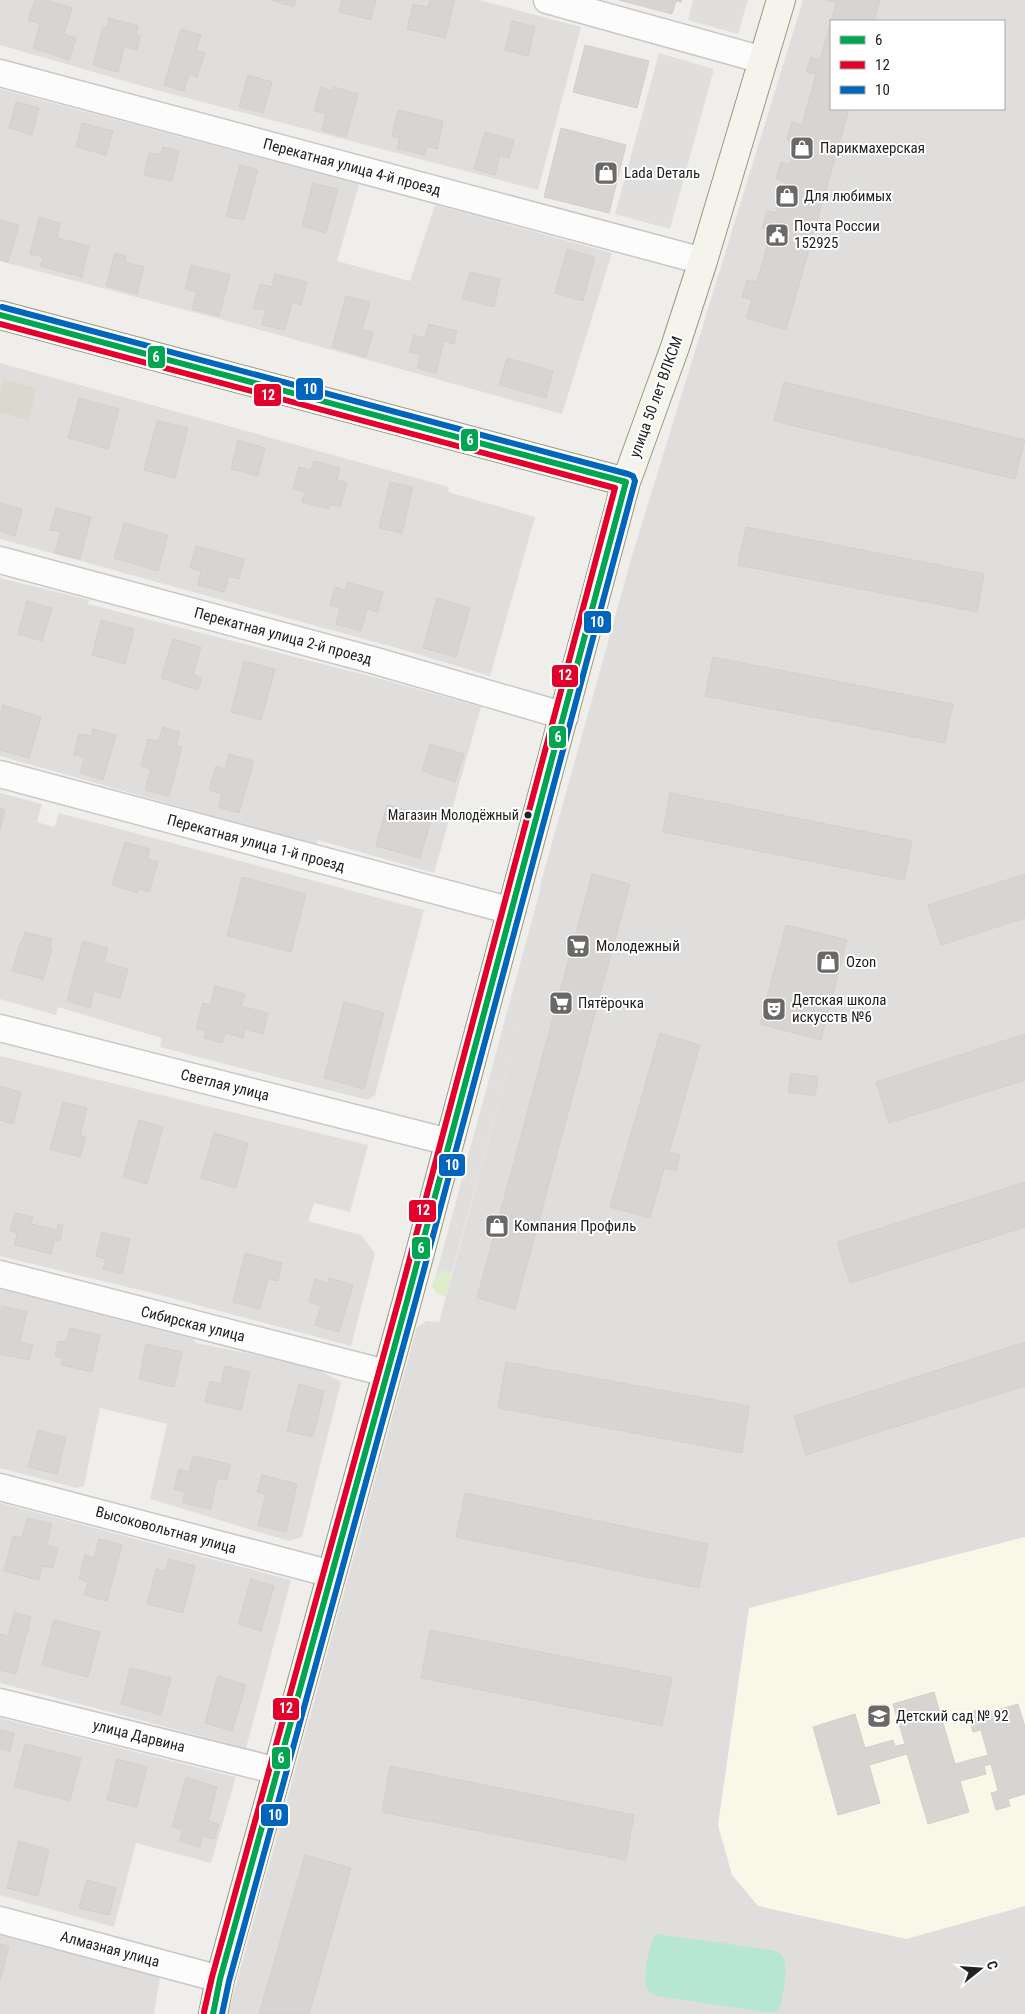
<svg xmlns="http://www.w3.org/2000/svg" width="1025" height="2014" font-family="'Roboto Condensed',sans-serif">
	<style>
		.residential { fill: #dfdedc; fill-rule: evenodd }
		.education { fill: #f8f7e8 }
		.construction { fill: #d9d9cd }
		.grass { fill: #ddeccb }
		.pitch { fill: #b7e6d2 }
		.parking { fill: #e0dfde }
		.building { fill: #d7d4d2; stroke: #d3d0cc }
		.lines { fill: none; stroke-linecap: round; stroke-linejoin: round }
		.street-casing { stroke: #c9c8c7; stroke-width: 29 }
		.secondary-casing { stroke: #999a82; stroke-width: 30 }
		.street { stroke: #fdfcfc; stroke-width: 26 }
		.secondary { stroke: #f4f4ed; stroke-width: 28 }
		.bus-1-casing { stroke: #fff; stroke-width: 10 }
		.bus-2-casing { stroke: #fff; stroke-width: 10 }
		.bus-3-casing { stroke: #fff; stroke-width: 10 }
		.bus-1 { stroke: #00a651; stroke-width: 6 }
		.bus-2 { stroke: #e4002b; stroke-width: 6 }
		.bus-3 { stroke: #0065bd; stroke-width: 6 }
		.bus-dot { fill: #222; stroke: #fff; stroke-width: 2 }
		.labels { text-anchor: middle; stroke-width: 4; stroke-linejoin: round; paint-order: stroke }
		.bus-label { font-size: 14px; fill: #222; stroke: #fff; text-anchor: end }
		.poi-label { font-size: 15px; fill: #222; stroke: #fff; text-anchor: start }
		.street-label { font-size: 15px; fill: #222; stroke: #fff }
		.line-badge { stroke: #fff; stroke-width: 2 }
		.badge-label { font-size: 14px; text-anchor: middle; font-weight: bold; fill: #fff }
	</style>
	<rect width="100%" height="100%" fill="#f0eeeb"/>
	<path class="residential" d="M0,0h479l102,27 -43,163 -389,-102 -149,-43z
		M803,0h222v2014h-797l189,-687 9,-6 13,1 7,-25 109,-401 -14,-5 -1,-5 92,-330zM831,21h173v88h-173z
		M0,89l359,95 -22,77 73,20 25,-76 177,48 -50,161 -320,-89 -242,-64z
		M0,363l449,124 -1,5 87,25 -45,159 -86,-26 -404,-111z
		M0,578l89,22 -1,4 293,75 100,28 -47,166 -116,-33 -3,5 -315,-89z
		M0,793l42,11 -5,18 17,5 5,-14 365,97 -49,185 -7,5 -100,-25 -108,-28 2,-9 -104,-31 -2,8 -56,-16z
		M0,1056l368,89 -18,67 -36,-9 -6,18 53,14 14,18 -24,93 -191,-51 -160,-39z
		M0,1289l193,50 3,4 115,23 30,16 -39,155 -13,4 -139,-42 17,-75 -67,-16 -16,78 -7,2 -77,-20z
		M0,1503l291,77 -45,168 -246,-65z
		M0,1718l236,59 -25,86 -75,-20 -22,84 -114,-32z
		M0,1935l160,42 -6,37h-154z"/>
	<path class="education" d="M1025,1537v369l-119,33 -148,-33 -26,-31 -14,-50 31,-217z"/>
	<path class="construction" d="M4,379l33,9 -9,32 -28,-8v-18z"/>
	<path class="grass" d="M444,1271l8,1 -6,25 -10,-4 -4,-7 4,-11z"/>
	<path class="pitch" d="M656,1934l115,16c6,2 11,3 13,9 4,10 -1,40 -5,50l-7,4 -7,-1 -109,-16c-4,-2 -8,-5 -9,-9 -4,-10 2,-45 9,-53z"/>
	<path class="parking" d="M693,0h55l-10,34 -50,-14z
		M659,53l55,16 -44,160 -55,-15z
		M540,890l16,5 -104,377 -8,-1 -8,4z"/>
	<path class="building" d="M35,0h12l25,8 -8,26 12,4 -7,22 -36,-12 7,-24 -12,-4z
		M271,0h25l-2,7z
		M342,0h34l-5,20 -32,-8z
		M430,0h25l-10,38 -38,-9 6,-25 15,3z
		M619,0h63l-1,2 -5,-1 -4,13z
		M827,0h53l-6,21h-43v88h18l-63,221 -40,-12 6,-18 -10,-3 5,-17 10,2 14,-51 -9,-3 5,-17 9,2 9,-31 -9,-3 5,-17 9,3 7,-23 -10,-2 5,-18 10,3 14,-51 -10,-2 5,-15 9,3 16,-57z
		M109,18l29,8 -2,9 4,1 -3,14 -13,-3 -6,25 -25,-7 10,-38 4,1z
		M512,21l23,6 -7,29 -23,-6z
		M181,29l20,6 -5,15 9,3 -8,24 -8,-3 -5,17 -20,-6z
		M585,45l64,16 -12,47 -64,-16z
		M248,75l24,7 -9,31 -24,-6z
		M321,87l12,4 1,-4 24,7 -12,43 -24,-7 4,-16 -12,-3z
		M16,102l23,6 -7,27 -23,-7z
		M398,110l45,11 -6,28 -10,-3 -2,9 -28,-7 3,-10 -8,-2z
		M82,123l31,8 -7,24 -30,-8z
		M561,128l65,17 -17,68 -65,-16z
		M485,132l29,8 -5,18 -9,-3 -5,20 -21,-6z
		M163,147l16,4 -7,30 -28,-6 5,-22 12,2z
		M240,165l18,5 -14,50 -18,-4z
		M313,183l25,6 -12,44 -24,-7z
		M39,217l21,6 -3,15 32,8 -7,31 -42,-11 3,-9 -13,-3z
		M0,220l19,5 -11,37 -8,-2z
		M567,249l28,8 -12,44 -28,-8z
		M115,253l11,3 -1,6 19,5 -7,27 -31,-8z
		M191,265l39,10 -11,41 -27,-7 5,-17 -12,-3z
		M470,272l30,7 -6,28 -32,-8z
		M275,274l32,8 -6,23 -9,-3 -7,28 -23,-5 4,-15 -13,-2 7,-24 12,3z
		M346,296l24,6 -8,28 11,2 -7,25 -34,-10z
		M429,324l28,7 -3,13 -10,-3 -8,32 -19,-5 4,-13 -12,-3 5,-17 11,3z
		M507,358l46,13 -7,27 -47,-13z
		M784,382l241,58 -10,39 -241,-58z
		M79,398l40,11 -11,40 -40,-11z
		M157,421l31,7 -13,50 -31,-8z
		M238,440l27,8 -7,28 -27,-7z
		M314,461l26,7 -3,12 10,3 -7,24 -10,-3 -1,5 -27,-7 3,-10 -12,-3 6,-22 12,3z
		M390,482l23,5 -11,46 -23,-5z
		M0,503l22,6 -7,27 -15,-5z
		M56,508l35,9 -11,42 -25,-6 6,-21 -11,-2z
		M124,523l44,12 -10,36 -44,-13z
		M746,527l238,47 -7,38 -239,-47z
		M196,546l48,13 -5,20 -10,-3 -5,16 -26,-7 3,-14 -11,-3z
		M347,582l36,10 -5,20 -11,-3 -6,22 -25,-7 4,-16 -10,-3 5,-18 10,3z
		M437,598l33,10 -14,49 -33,-9z
		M27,601l25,7 -10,33 -24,-7z
		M101,620l33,9 -9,35 -33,-9z
		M173,639l28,8 -8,27 9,4 -4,12 -37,-12z
		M713,657l240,47 -8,39 -240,-47z
		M244,661l31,8 -14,51 -30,-8z
		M3,705l38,12 -12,41 -29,-8v-36z
		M163,727l17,5 -4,14 6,1 -13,49 -24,-6 6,-21 -10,-3 7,-27 10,2z
		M93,729l23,6 -13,45 -23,-7 5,-16 -11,-2 5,-21 12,2z
		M430,744l34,10 -9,28 -33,-11z
		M229,754l25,7 -15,52 -21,-6 4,-13 -13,-4 7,-24 9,3z
		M670,793l242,48 -8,39 -241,-48z
		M387,805l45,12 -12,41 -44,-12z
		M0,808l5,2 -5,19z
		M125,842l25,7 -3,10 11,3 -9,30 -11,-3 -1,4 -25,-8z
		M592,874l38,10 -115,425 -38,-11z
		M1025,874v44l-84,27 -13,-40z
		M242,877l64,17 -15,58 -64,-16z
		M786,925l61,15 -26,100 -61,-16z
		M25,932l27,7 -2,9 2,1 -9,30 -31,-8 9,-30h2z
		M83,941l25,7 -4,14 24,7 -8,29 -26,-7 -4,17 -23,-7z
		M215,986l30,8 -4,12 27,7 -5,21 -18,-5 -2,9 -18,-5 -3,10 -18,-5 1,-7 -9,-3 7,-25 7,2z
		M344,1002l40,11 -20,76 -40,-11z
		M660,1033l40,12 -31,107 11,3 -4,16 -12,-3 -14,50 -40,-11z
		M1025,1034v46l-136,43 -13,-41z
		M791,1073l27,4 -3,19 -27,-4z
		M0,1086l21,6 -8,32 -13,-4z
		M63,1102l24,6 -7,28 6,1 -6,20 -30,-8z
		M139,1120l24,7 -16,57 -24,-7z
		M214,1133l34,10 -12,45 -35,-10z
		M1025,1182v45l-175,56 -13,-41z
		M15,1213l18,4 -2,7 26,6 1,-6 5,1 -3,16 -6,-1 -3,14 -36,-9 2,-12 -7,-2z
		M102,1232l28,7 -8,35 -19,-5 3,-10 -10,-3z
		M245,1253l37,10 -4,18 -10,-2 -8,30 -27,-7z
		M329,1278l24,7 -14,47 -24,-7 6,-19 -12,-4 6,-23 13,4z
		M2,1306l25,6 -7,30 13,3 -4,15 -29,-6v-40z
		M70,1328l30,7 -8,37 -31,-7 2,-7 -8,-2 3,-15 8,1z
		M1025,1342v44l-219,69 -12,-39z
		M146,1344l36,8 -8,35 -35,-8z
		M506,1362l243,44 -7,47 -244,-45z
		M225,1366l25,6 -9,38 -36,-8 5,-21 11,3z
		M299,1384l25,7 -11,46 -26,-6z
		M38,1430l28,7 -9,37 -29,-7z
		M193,1456l37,8 -3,16 -10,-2 -6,31 -28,-6 2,-11 -11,-3 5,-20 10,3z
		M262,1475l35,9 -11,48 -28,-7 8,-31 -9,-2z
		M465,1493l243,51 -9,44 -243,-51z
		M27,1518l25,6 -5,21 11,3 -5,20 -11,-2 -3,14 -35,-9 9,-35 9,2z
		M99,1539l23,6 -15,56 -23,-6 4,-13 -9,-3 6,-24 9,3z
		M169,1559l26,7 -12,47 -36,-9 9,-35 9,2z
		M251,1579l23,7 -13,45 -23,-7z
		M14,1613l17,4 -15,57 -16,-4v-36l8,2z
		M54,1620l46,12 -12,45 -46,-12z
		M430,1630l242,48 -10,48 -241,-48z
		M130,1668l41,10 -10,37 -40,-11z
		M218,1676l28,9 -14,46 -27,-8z
		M934,1692l21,72 33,-9 -7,-25 -8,2 -6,-19 14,-4 2,5 35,-10 7,23v67l-17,5 2,7 -14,4 -5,-17 7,-2 -7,-27 -7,2 2,8 -26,7 9,31 -41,12 -21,-70 -38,11 11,38 -42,12 -25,-88 42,-13 10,34 28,-8 2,6 10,-2 -12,-40z
		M0,1730l14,3 -4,18 -10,-2z
		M25,1744l56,14 -11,43 -56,-14z
		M117,1759l30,8 -10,40 -30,-7z
		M390,1766l244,49 -8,45 -244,-48z
		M186,1777l31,10 -9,34 11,3 -5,15 -11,-3 -3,11 -21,-6 4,-11 -11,-3z
		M19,1841l30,9 -11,46 -31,-8z
		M305,1855l46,13 -42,146h-50z
		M87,1880l29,8 -7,27 -30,-7z
		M0,1944l9,2 -9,35z"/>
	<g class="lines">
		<g class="street-casing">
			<path id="street" d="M547,0l216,60
				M0,73l703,188
				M0,560l376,101 189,55
				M0,774l512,137
				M0,1028l449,114
				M0,1274l386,99
				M0,1487l332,87
				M0,1702l278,69
				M0,1920l220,59"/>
		</g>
		<g class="secondary-casing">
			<path id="secondary" d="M0,315l626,167
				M213,2014l7,-35 187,-678 219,-819 49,-135 28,-86 78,-261"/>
		</g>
		<use href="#street" class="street"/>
		<use href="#secondary" class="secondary"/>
		<g class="bus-1-casing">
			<path id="bus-1" d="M0,315l626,167
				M213,2014l7,-35 187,-678 219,-819"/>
		</g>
		<g class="bus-2-casing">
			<path id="bus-2" d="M0,324l615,164 -216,811 -187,678 -8,35"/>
		</g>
		<g class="bus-3-casing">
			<path id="bus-3" d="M2,307l626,167 5,2 2,5 -220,822 -186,678 -7,33"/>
		</g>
		<use href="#bus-1" class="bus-1"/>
		<use href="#bus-2" class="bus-2"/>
		<use href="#bus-3" class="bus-3"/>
	</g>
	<defs>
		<g id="shop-square" transform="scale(1.25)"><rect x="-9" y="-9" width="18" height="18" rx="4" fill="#6a6968" stroke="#fff"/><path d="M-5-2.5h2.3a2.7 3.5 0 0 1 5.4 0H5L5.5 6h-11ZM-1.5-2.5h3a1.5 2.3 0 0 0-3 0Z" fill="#fff"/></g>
		<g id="civic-square" transform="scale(1.25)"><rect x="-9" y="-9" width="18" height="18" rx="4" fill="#6a6968" stroke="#fff"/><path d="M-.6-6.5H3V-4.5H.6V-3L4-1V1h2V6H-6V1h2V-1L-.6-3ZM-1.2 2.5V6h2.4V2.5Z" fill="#fff"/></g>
		<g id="supermarket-square" transform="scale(1.25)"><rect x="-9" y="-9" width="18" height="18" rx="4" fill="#6a6968" stroke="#fff"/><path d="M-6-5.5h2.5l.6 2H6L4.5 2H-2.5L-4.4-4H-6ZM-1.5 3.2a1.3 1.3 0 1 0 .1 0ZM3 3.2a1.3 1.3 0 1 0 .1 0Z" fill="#fff"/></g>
		<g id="theatre-square" transform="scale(1.25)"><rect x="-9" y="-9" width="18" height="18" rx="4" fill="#6a6968" stroke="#fff"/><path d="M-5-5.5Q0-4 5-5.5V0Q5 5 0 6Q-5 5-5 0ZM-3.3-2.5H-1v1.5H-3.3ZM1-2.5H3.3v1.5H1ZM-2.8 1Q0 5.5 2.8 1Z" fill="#fff"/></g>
		<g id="school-square" transform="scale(1.25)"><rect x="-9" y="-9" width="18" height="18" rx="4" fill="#6a6968" stroke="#fff"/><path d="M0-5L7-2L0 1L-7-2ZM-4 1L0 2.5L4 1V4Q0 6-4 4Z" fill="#fff"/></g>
	</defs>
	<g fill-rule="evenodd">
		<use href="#shop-square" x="802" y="148"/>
		<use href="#shop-square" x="606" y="173"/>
		<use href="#shop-square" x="787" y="196"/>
		<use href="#civic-square" x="777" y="235"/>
		<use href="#supermarket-square" x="578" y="946"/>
		<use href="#shop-square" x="828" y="962"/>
		<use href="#supermarket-square" x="561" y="1003"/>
		<use href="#theatre-square" x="774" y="1009"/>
		<use href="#shop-square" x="497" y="1226"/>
		<use href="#school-square" x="879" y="1716"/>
	</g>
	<circle class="bus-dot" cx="528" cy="815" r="4.5"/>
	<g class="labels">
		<g class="bus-label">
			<text x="519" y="820">Магазин Молодёжный</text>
		</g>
		<g class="poi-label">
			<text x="820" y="153">Парикмахерская</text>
			<text x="624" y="178">Lada Dеталь</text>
			<text x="804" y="201">Для любимых</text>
			<text x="794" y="231">Почта России<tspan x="794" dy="17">152925</tspan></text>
			<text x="596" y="951">Молодежный</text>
			<text x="846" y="967">Ozon</text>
			<text x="792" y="1005">Детская школа<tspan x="792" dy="17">искусств №6</tspan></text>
			<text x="578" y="1008">Пятёрочка</text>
			<text x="514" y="1231">Компания Профиль</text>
			<text x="896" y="1721">Детский сад № 92</text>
		</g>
		<g class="street-label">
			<text transform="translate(352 167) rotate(15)" y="5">Перекатная улица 4-й проезд</text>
			<text transform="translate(656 397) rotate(-70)" y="5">улица 50 лет ВЛКСМ</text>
			<text transform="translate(283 636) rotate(15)" y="5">Перекатная улица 2-й проезд</text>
			<text transform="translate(256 843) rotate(15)" y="5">Перекатная улица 1-й проезд</text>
			<text transform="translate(225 1085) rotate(14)" y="5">Светлая улица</text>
			<text transform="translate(193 1324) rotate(14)" y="5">Сибирская улица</text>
			<text transform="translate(166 1530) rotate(15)" y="5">Высоковольтная улица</text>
			<text transform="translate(139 1736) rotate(14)" y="5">улица Дарвина</text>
			<text transform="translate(110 1949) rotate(15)" y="5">Алмазная улица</text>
		</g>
	</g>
	<g class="line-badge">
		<rect x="147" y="345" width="19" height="24" rx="5" fill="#00a651"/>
		<rect x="295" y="377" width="29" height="24" rx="5" fill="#0065bd"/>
		<rect x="253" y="383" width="29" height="24" rx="5" fill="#e4002b"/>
		<rect x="460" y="428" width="19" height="24" rx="5" fill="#00a651"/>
		<rect x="583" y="610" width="29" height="24" rx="5" fill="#0065bd"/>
		<rect x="551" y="664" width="28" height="24" rx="5" fill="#e4002b"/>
		<rect x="548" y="725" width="19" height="24" rx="5" fill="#00a651"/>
		<rect x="438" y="1153" width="28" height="24" rx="5" fill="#0065bd"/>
		<rect x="408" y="1199" width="29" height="24" rx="5" fill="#e4002b"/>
		<rect x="411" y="1236" width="20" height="24" rx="5" fill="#00a651"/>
		<rect x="272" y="1697" width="28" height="24" rx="5" fill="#e4002b"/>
		<rect x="271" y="1746" width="20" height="24" rx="5" fill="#00a651"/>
		<rect x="260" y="1803" width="29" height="24" rx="5" fill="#0065bd"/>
	</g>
	<g class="badge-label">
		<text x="156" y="362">6</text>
		<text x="310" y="394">10</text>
		<text x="268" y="400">12</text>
		<text x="470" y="445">6</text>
		<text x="597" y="627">10</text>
		<text x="565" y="680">12</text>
		<text x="558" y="742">6</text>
		<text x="452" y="1170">10</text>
		<text x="423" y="1215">12</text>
		<text x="421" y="1253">6</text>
		<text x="286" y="1713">12</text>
		<text x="281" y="1763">6</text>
		<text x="275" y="1820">10</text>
	</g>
	<rect x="830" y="20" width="175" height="90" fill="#ffffff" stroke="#a7a7a7"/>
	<rect x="840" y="36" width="25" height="8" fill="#00a651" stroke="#a7a7a7"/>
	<text x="875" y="45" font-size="15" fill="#222222">6</text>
	<rect x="840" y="61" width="25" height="8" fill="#e4002b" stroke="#a7a7a7"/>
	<text x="875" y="70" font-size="15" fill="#222222">12</text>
	<rect x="840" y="86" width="25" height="8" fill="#0065bd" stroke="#a7a7a7"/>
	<text x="875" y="95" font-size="15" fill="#222222">10</text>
	<g transform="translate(980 1969) rotate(73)" stroke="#ffffff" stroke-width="4" paint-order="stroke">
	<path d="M0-4L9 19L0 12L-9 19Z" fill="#222222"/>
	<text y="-8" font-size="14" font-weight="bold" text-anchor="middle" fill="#222222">С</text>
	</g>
</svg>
